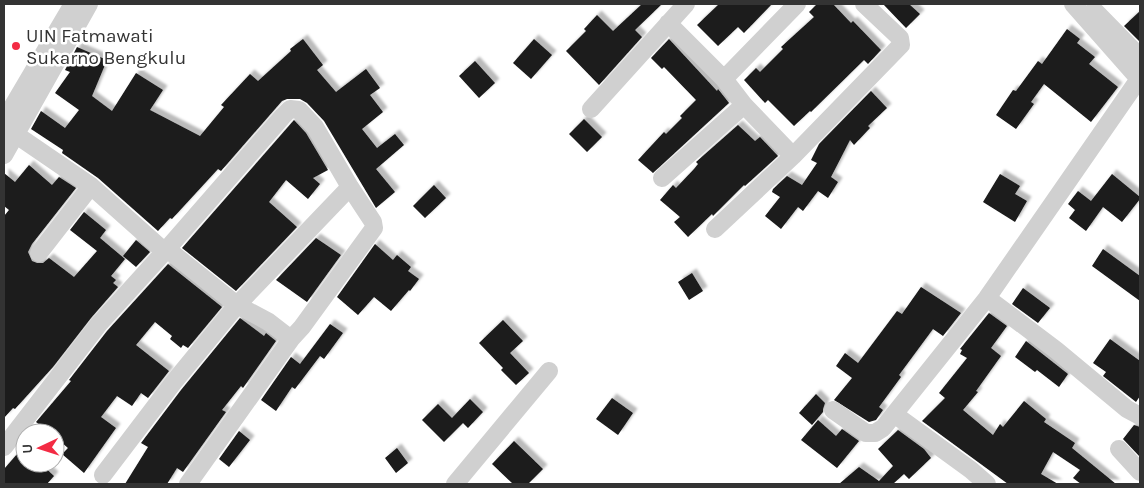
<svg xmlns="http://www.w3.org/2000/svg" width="1144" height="488" font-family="Karla,sans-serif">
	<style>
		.building { fill: #1a1a1a; filter: url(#shadow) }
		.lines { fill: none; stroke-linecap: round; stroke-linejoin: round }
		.minor { stroke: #d0d0d0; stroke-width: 18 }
		.poi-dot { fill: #f32b44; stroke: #fff; stroke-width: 2 }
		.labels { text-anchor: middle; stroke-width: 5; stroke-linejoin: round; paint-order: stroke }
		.poi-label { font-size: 19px; fill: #333; stroke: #fff; text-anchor: start }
	</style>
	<defs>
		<filter id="shadow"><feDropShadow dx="4.5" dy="-4.5" stdDeviation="1" flood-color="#0004"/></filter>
	</defs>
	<rect width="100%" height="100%" fill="#fff"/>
	<path class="building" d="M642,4h20l-27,26 7,7 -43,48 -33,-34 20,-20 -2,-2 13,-14 16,16z
		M719,4h53l-28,29 -6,-6 -20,19 -21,-21z
		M817,4h16l18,19 2,-2 28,29 -13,14 -4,-4 -53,52 -1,-1 -16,15 -26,-26 -3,3 -21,-23 12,-12 4,4 23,-23 -2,-2 33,-30 -5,-5z
		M883,4h26l11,10 -14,14z
		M1140,11v31l-16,-16z
		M1067,29l13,10 -3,4 18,14 -6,7 29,23 -27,35 -47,-38 -13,18 3,2 -18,25 -20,-14 17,-25 3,1 22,-30 4,3z
		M303,39l20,26 -6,5 19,22 30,-23 14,19 -10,7 13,17 -21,17 15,19 18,-14 9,11 -28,24 19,23 -19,16 -52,-87 -17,-18 -7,-4h-13l-5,2 -61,70 -3,-2 -46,50 -2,-1 -12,13 -60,-53 -36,-25 1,-3 -32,-21 10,-18 24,17 14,-18 -24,-17 15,-21 -5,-2 12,-23 30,13 -15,36 20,15 24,-38 27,17 -13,20 50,26 24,-29 -3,-2 29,-31 8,7 33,-30 -1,-2z
		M534,39l18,16 -21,24 -18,-16z
		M669,39l48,52 1,-2 11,14 -76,70 -15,-13 26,-28 2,2 16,-16 -2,-2 16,-16 -32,-33 -2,2 -11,-11z
		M475,61l20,22 -16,15 -20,-22z
		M871,91l16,17 -19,18 2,2 -16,17 -4,-5 -19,37 7,5 -10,16 -10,-7 -15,20 -5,-4 -17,22 -16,-13 15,-19 -8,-5 1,-3 14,-13 15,9 15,-22 -6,-3 8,-16z
		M584,119l18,18 -15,15 -18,-18z
		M294,120l12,13 22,37 -15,8 7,6 -12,15 -22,-19 -17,22 28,25 -61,64 -54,-43z
		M738,125l17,16 5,-4 18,19 -33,30 -1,-1 -31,31 -1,-2 -24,23 -14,-15 6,-5 -20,-17 13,-15 3,3 18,-19 4,-5 -2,-2z
		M29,165l23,20 7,-8 17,11 -44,56 -4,8 4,9 5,2h6l6,-5 25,19 23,-26 -27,-21 14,-18 22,18 -6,8 25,21 -14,17 5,4 -3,3 5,4 -27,31 -38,49 -38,42 -2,-1 -9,10v-202l5,-6 -5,-4v-33l11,9z
		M1000,174l20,12 -5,8 12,7 -12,21 -32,-20z
		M1112,174l28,23v2l-18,23 -19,-15 -17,24 -17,-13 6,-8 -7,-6 10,-13 13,10z
		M434,185l12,13 -21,20 -12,-12z
		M316,238l25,17 -34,47 -31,-22z
		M136,240l14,12 -14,15 -13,-11z
		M375,244l18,16 4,-5 14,12 -3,4 11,8 -9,12 -1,-1 -18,21 -17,-14 -16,18 -21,-18z
		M1103,249l37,27v25l-48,-35z
		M168,264l54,43 -34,41 -5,-3 -2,3 -11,-9 2,-3 -17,-14 -19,23 33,26 -21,27 -7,-5 -9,13 -15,-10 -16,21 15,11 -32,45 -22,-19 6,-6 -13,-11v-4h-5l-14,-11 35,-41 -2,-1 38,-49z
		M692,273l11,18 -14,9 -11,-18z
		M921,287l40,26 -18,23 -10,-7 -34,46 2,2 -22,30 4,3 -7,10 -7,2 -35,-22 18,-22 -16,-12 9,-13 13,10 39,-52 5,3z
		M1023,288l27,20 -12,15 -26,-19z
		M989,313l18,13 -16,22 10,8 -25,35 2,1 -15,18 30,25 7,-11 3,3 21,-26 22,18 -2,3 31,21 -3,5 44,36h-35l-8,-6 7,-8 -27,-18 -12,22 17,10h-50l-86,-63 23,-23 -6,-5 28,-35 -7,-4 2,-4 -2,-1z
		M240,318l24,18 2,-3 10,8 -33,47 -2,-2 -19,24 4,2 -43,60 -6,-4 -10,16h-42l23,-37 -7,-4 40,-53z
		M503,320l20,21 -13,12 19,20 -13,12 -15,-15 2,-2 -24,-25z
		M330,324l13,9 -19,26 -4,-3 -25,33 -3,-2 -16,24 -15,-11 30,-43 9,7z
		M1110,339l30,22v35l-4,6 -33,-26 3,-4 -13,-9z
		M1026,341l42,33 -9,13 -22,-17 -2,2 -20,-15z
		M816,394l9,9 -2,6v3l-11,13 -13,-12z
		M612,398l21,15 -15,22 -22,-16z
		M470,399l13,13 -15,16 -5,-5 -19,19 -22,-22 16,-16 14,14z
		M818,420l18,16 6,-7 17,12 -22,27 -36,-28z
		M1134,425l6,2v30l-17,-18z
		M898,430l26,19 7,9 -22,21 -5,-5 -11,10h-54l20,-17 20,14 14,-15 -15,-17z
		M239,431l11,9 -21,27 -10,-8z
		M514,441l29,28 -15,15h-15l-21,-20z
		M25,445v18h15l14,13 -7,8h-43v-15z
		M397,448l11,15 -12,10 -11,-15z"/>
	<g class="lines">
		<path class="minor" d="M1073,4l67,76
			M1094,10l46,47
			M668,23l56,56 20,26 49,51
			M724,79l73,-75
			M591,109l95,-105
			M4,121l69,-117
			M4,130l11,4 76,52 73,65
			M4,155l85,-151
			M662,178l82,-73
			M715,229l78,-73 108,-111 -1,-7 -36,-34
			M167,249l70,56 32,17 22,17
			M39,253l52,-67
			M987,298l69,52 71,59 13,7
			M833,410l33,23h9l8,-5 104,-130 152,-219
			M894,414l77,56 16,14
			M4,447l95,-123 68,-75 116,-133 7,-7 9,1 16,17 35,60 23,35 1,6 -72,99 -11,12 -103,145
			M1119,449l21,23
			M103,475l70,-92 64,-78 113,-118
			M455,484l94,-113"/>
	</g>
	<circle class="poi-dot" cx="16" cy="46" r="5"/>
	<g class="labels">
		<g class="poi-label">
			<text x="26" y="42">UIN Fatmawati<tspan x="26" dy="22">Sukarno Bengkulu</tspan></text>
		</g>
	</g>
	<rect width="1144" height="488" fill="none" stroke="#333333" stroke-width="10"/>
	<g transform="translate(40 448) rotate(266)"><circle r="24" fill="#ffffff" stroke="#adadad"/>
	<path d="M0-4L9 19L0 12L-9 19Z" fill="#f32b44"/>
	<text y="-8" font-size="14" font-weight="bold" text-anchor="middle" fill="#333333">U</text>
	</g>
</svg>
